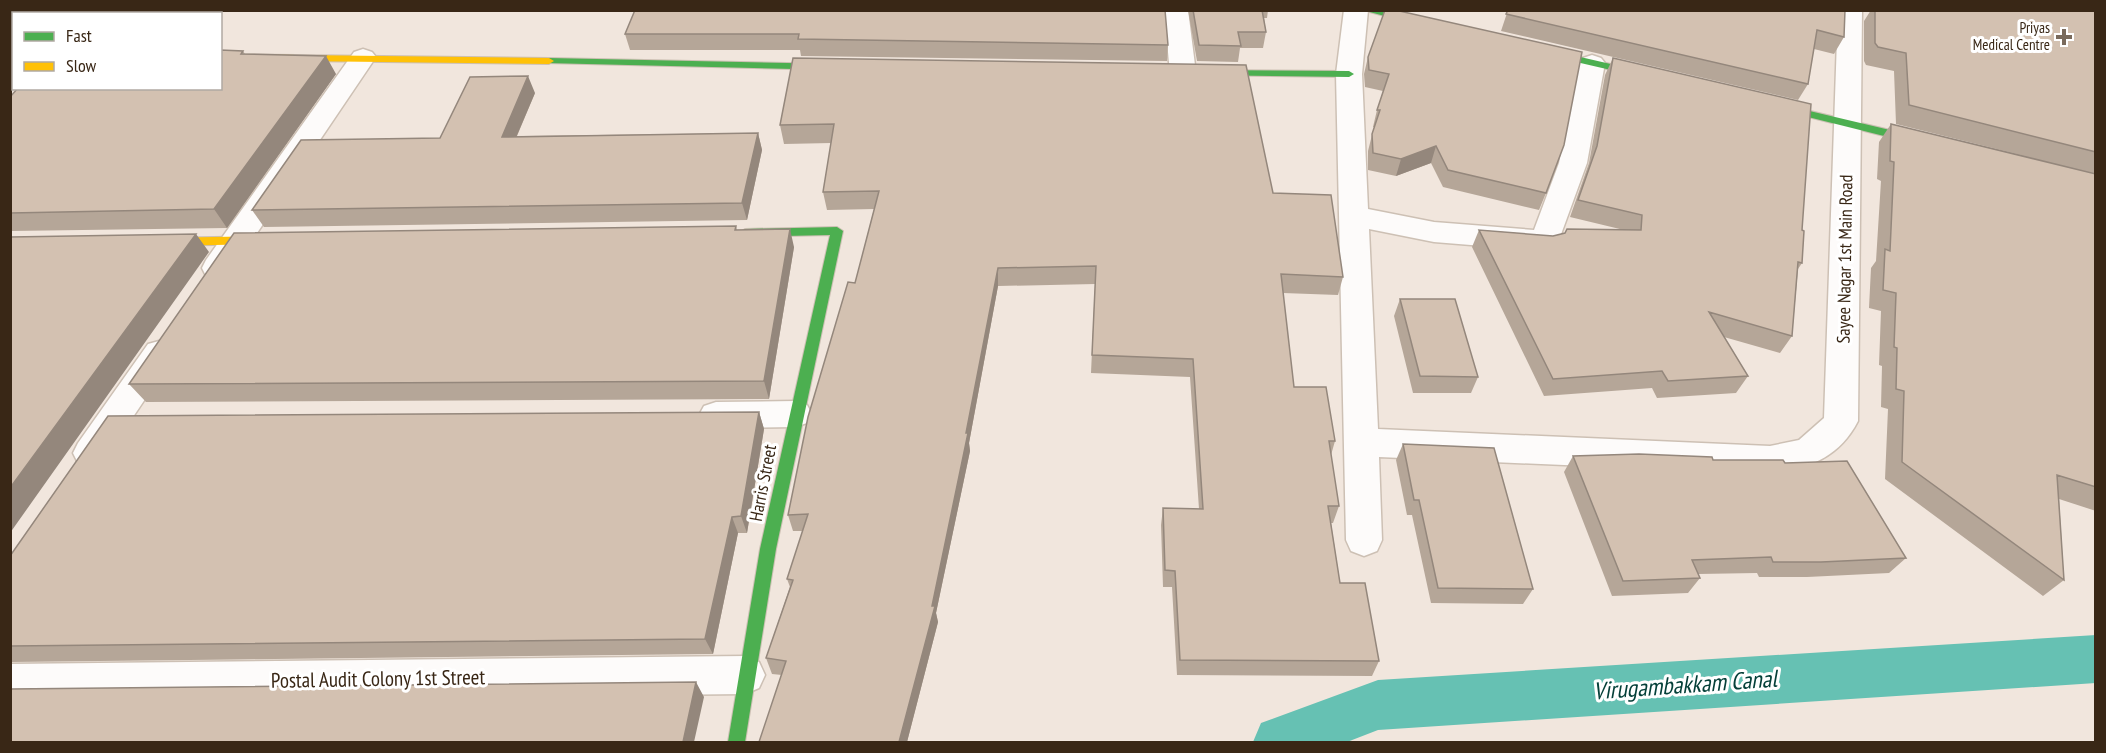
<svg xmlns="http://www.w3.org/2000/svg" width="2106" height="753" font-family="'PT Sans Narrow',sans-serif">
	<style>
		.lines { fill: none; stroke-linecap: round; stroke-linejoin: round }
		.canal { fill: #66c1b3; fill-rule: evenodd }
		.street-casing { stroke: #cdc0b4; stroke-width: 3 }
		.fast-casing { stroke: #cdc0b4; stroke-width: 2 }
		.slow-casing { stroke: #cdc0b4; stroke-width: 2 }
		.street { fill: #fdfbfa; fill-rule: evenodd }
		.fast { fill: #4caf50; fill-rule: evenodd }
		.slow { fill: #ffc107; fill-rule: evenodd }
		.wall { fill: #b5a698 }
		.shaded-wall { fill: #94877c }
		.building { fill: #d3c1b1; stroke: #94877c; stroke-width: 1.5 }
		.poi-dot { fill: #796a5c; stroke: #fff; stroke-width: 2 }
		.labels { text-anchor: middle; stroke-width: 6; stroke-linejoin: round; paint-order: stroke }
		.far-poi-label { font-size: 15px; fill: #392716; stroke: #fff; text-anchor: end }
		.street-label { font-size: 18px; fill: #392716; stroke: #fff }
		.near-street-label { font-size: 21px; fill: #392716; stroke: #fff }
		.near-water-label { font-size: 24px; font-style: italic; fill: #054039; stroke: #fff }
	</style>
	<rect width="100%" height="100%" fill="#f1e6dd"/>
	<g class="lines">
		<path class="canal" d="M2096,635v48l-718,47 -31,12h-94l8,-19 117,-43z"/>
		<g class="street-casing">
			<path id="street" d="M1164,10h24l8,63 -4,5 -9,3 -9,-3 -4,-5z
				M1344,10h24l-6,64 6,135 66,13 100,8 25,-67 20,-100 4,-5 9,-3 9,3 4,5 -18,100 -31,85 -11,3 -111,-9 -65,-13 9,200 392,17 29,-6 25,-22 14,-408h24l-4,411c-19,37 -49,47 -88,53l-391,-17 3,83 -5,11 -13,5 -13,-5 -5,-11 -10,-466z
				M10,49h4v16h-4z
				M363,49l9,3 4,5 -148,219 -11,3 -11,-3 -4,-8 4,-8 148,-208z
				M159,341l11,3 5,9 -5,9 -68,101 -12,4 -12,-4 -5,-10 5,-10 70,-99z
				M795,401l12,4 5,9 -5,9 -12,4 -79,1 -12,-4 -5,-9 5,-9 12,-4z
				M745,656l14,6 6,13 -6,13 -14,6 -735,8v-38z"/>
		</g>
		<g class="fast-casing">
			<path id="fast" d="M1362,10h20l49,14 -5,3z
				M1537,47l117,27 5,3 -5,3 -121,-28 -1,-2z
				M549,58l288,6 5,3 -5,3 -292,-7 -1,-2z
				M1203,70l146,1 5,3 -5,3 -150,-2v-4z
				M1768,101l160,38 6,4 -6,4 -164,-41 -1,-2z
				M837,227l6,4 -67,318 -31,193h-17l32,-193 70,-314 -85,2 -6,-4 6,-4z"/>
		</g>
		<g class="slow-casing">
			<path id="slow" d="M220,54l329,4 5,3 -5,3 -329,-4z
				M273,236l6,4 -6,4 -116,2 -6,-4 6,-4z"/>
		</g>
		<use href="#street" class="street"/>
		<use href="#fast" class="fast"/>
		<use href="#slow" class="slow"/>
	</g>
	<path class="wall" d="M635,10l533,35 -1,16 -366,-5 -1,-6h-170l-5,-16z
		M1188,10h80l-1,8h-3l2,14 -3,16h-23l-2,14 -41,-1z
		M1508,10h337l-1,27 -10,17 -20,-5 -6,35 -10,16 -297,-69z
		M1871,10h225v501l-37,-12 5,81 -21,16 -158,-117 3,-70 -7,-2 1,-41 -3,-1 2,-54 -12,-3 2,-40 5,-7 5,-80 -4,-2 2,-37 12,-18 138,33 -133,-33 -2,-53 -28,-6 -2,-4v-40z
		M243,51l2,3 91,20 -109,154 -217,3v-134z
		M1368,57l178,136 -7,17 -96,-23 -12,-24 -35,13 -28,-6v-19l6,-24h-1l4,-17 6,-19 -18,-4 -1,-13z
		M793,58l480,135 70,84 -5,18 -55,-2 11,94 41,54 -4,14 8,51 -6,17h-2l9,60 39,78 -7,15 -195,-1 -5,-88h-9l-2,-62 2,-17 36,1 -9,-132 -99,-4 4,-89 -97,2 -29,157 1,8 -34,162 2,9 -31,120h-148l23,-67 -10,-1 -6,-16 24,-71 -3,-8 16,-48h-10l-5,-16 67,-232 19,-74 -47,1 -4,-18 8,-49 -47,1 -4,-19z
		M1613,58l189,172v33l-4,6 -6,67 -12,17 -56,-16 24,39 -12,17 -79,5 -5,-10 -108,8 -72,-149 7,-17 74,6 12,-3 59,-3 -54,-13 19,-54 16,-88z
		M535,93l-18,43 241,-3 4,17 -15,70 -483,7 -12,-17 188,-72z
		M736,226l1,4 57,17 -25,152 -623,3 -17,-18z
		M1400,299l78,78 -7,16h-58l-19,-77z
		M759,412l5,17 -17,104h-9l-25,121 -703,8v-106z
		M1403,444l130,145 -10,15 -92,-1 -19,-88h-5l-11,-55z
		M1573,456l140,4 72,3 121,95 -17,15 -82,4h-48l-2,-4 -59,1 2,4 -12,15 -76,3 -48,-124z"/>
	<path class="shaded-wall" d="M326,56l10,18 -109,154 -13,-19z
		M528,76l7,17 -26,61 -7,-17z
		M758,133l4,17 -15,70 -5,-17z
		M1436,146l-5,17 -35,13 5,-17z
		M790,229l4,18 -25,152 -5,-18z
		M196,234l13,18 -199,281v-45z
		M998,268v18l-29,157 1,8 -34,162 2,9 -31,120h-8l33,-136z
		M759,412l5,17 -17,104 -6,-17z
		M732,517l6,16 -25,121 -8,-15z
		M696,682l8,15 -10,45h-11z"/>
	<path class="building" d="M635,10h530l3,35 -370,-6 1,-5h-174z
		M1193,10h69l4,22h-28l3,14 -42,-1z
		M1385,10h10l187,42 -18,93 -18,48 -98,-23 -12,-24 -35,13 -28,-6 -1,-19 8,-24h-3l12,-36 -20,-4 -1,-13z
		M1508,10h337l-1,27 -27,-7 -9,54 -302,-70z
		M1875,10h221v142l-187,-47 -3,-52 -28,-6 -3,-4z
		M220,50l23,1 -2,3 85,2 -112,153 -204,4v-116l8,-9h202z
		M793,58l453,7 27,128 58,2 12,82 -62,-3 13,113h32l9,54h-6l10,65h-11l12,77h25l14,78 -199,-1 -5,-89 -10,-1 -2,-62 40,1 -10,-150 -101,-4 4,-89 -98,2 -32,165h2l-36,173h3l-36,136h-140l27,-81 -20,-3 27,-78 -6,-1 21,-65 -20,1 20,-98 40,-135 7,1 24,-92 -56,1 11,-68 -54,1z
		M1613,58l198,46 -9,126 2,1 -2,32 -4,-1 -6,74 -83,-24 39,64 -80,5 -6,-10 -109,8 -74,-149 74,6 12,-3 2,-4 74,1 1,-15 -64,-15 19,-54z
		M528,76l-26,61 256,-4 -16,70 -490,7 49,-70 139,-2 30,-61z
		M1891,124l205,50v313l-39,-12 7,105 -162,-118 2,-71 -8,-2 1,-41 -3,-1 2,-54 -13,-3 2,-41 5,2 4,-89 -4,-1z
		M736,226l-1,4 55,-1 -26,152 -635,3 105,-151z
		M196,234l-186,254v-251z
		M1400,299h55l23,78 -58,-1z
		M759,412l-18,104 -9,1 -27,122 -695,7v-90l98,-140z
		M1403,444l91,4 39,141 -95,-1 -19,-88h-5z
		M1639,454l73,3 1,3h70l2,3 62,-2 59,97 -85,4h-48l-2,-5 -79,3 8,18 -77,3 -50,-125z
		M696,682l-13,60h-673v-53z"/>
	<path class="poi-dot" d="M2061 28h6v6h6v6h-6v6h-6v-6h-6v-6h6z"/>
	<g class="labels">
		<g class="far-poi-label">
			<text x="2050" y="33">Priyas<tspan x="2050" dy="17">Medical Centre</tspan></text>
		</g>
		<g class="street-label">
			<text transform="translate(1845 259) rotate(-89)" y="6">Sayee Nagar 1st Main Road</text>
			<text transform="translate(763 483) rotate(-79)" y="6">Harris Street</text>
		</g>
		<g class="near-street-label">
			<text transform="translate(378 679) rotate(-1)" y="7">Postal Audit Colony 1st Street</text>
		</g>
		<g class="near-water-label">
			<text transform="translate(1685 685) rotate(-4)" y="8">Virugambakkam Canal</text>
		</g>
	</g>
	<rect width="2106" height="753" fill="none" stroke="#392716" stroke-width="24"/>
	<rect x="12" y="12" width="210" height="78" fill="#ffffff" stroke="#b0a9a2" stroke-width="1.5"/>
	<rect x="24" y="32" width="30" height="9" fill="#4caf50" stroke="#b0a9a2" stroke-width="1.5"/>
	<text x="66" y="42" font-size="18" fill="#392716">Fast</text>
	<rect x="24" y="62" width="30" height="9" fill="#ffc107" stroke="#b0a9a2" stroke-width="1.5"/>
	<text x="66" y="72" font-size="18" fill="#392716">Slow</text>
</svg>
